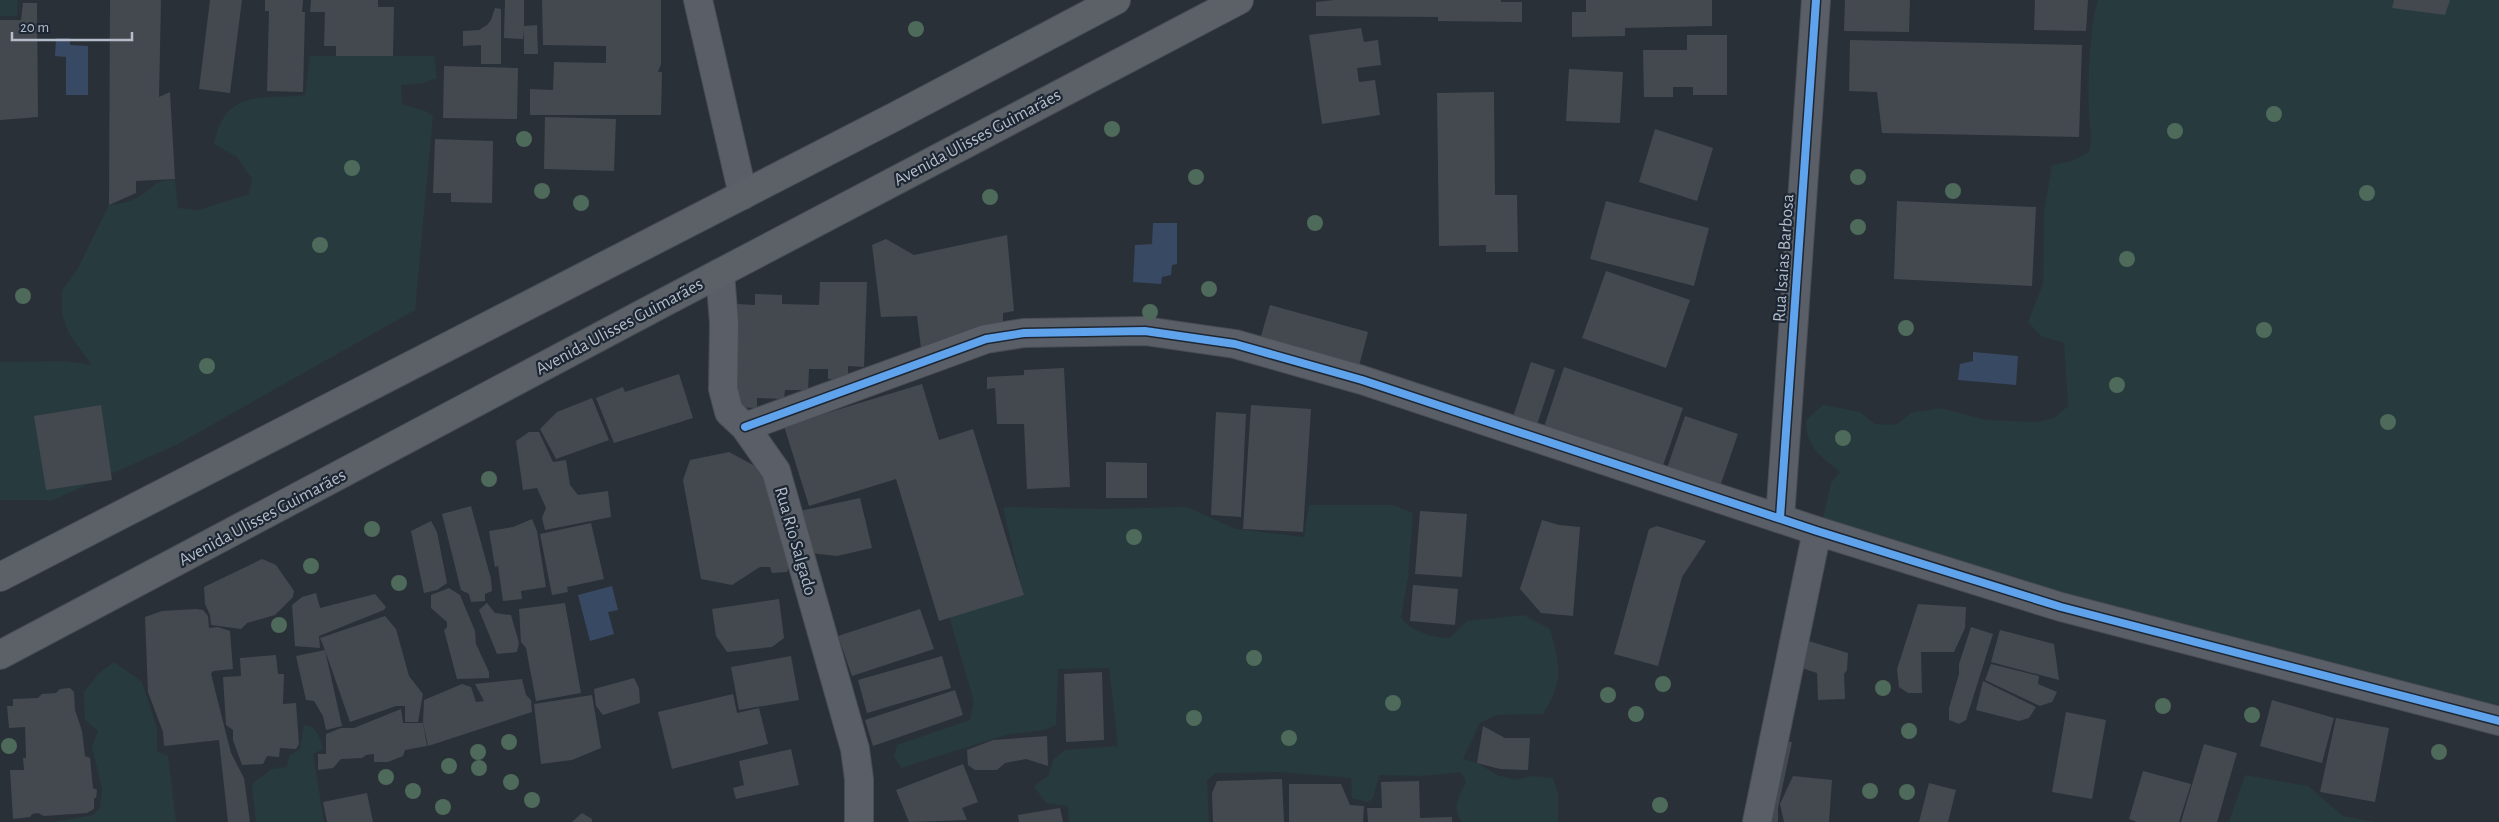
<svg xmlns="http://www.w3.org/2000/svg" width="2499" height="822" font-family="'Alegreya Sans',sans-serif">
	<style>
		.green { fill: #273a3e }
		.water { fill: #384963 }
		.building { fill: #444950 }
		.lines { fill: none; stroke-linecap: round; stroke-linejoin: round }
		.street-casing { stroke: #484c53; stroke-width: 30 }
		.primary-casing { stroke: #484c55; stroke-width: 30 }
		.street { stroke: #5a5e66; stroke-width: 28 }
		.primary { stroke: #5c6168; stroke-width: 28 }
		.cycleway-casing { stroke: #1d2633; stroke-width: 11 }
		.cycleway { stroke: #60a3ed; stroke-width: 8 }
		.tree { fill: #4e6a5a }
		.labels { text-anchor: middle; stroke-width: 4.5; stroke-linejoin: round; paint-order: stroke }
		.street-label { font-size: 18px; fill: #b4bcc9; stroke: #1d2633 }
	</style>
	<rect width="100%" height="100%" fill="#2a3038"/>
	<path class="green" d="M0,0h18l-1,16h-17z
		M2098,0h401v729l-387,-96 -260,-76 -29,-39 8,-35 9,-11c-20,-17 -34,-24 -34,-52l17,-15 37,7 15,12 21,1 15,-12 30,-5 45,12 51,2 17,-4 14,-12 -4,-63 -23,-7 -13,-14 15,-38 1,-71 8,-48 20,-4 17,-9c3,-14 1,-25 0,-39 -2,-24 1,-91 9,-113z
		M310,56h124l3,22 -14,5 -22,2 1,19 23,7 8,5 -18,194 -237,134 -125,56h-53v-138l64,-1 28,4 -23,-31 -7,-21v-23l14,-18 33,-67c10,-1 22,-3 31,-9 15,-9 13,-16 35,-16l3,28 21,2 50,-16 3,-15 -15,-22 -23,-13c11,-56 47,-44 91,-49z
		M1309,505h84l20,8 -5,64 -7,41c12,14 31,20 49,20l17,-17 57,-6 26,14c10,36 14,52 -7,85l-47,1 -16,8 -17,36 14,4 20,12 18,5 16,-4 22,2 5,16v28h-96c-11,-15 -3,-25 4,-40l-5,-10 -38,4 -44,-1 -6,23 -5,4 -16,-4 -1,-20 -71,-6 -64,1 -9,7 2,42h-140l-1,-16 -22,-3 -12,-17 14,-10 6,-17 11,-9 53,-4 -9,-78 -51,1 -2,56 -12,5 -35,4 -108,34 -7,-12 3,-11 73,-25 4,-18 -25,-86 74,-22 -20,-87 99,2 85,-2 49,22 68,8z
		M114,662l28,20 15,46v23l11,5 8,66h-122l39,-7 7,-7 2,-19 -10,-43 6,-15 -13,-11 -1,-28 14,-18z
		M304,725c13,1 16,12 19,24l-10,5 11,68h-68l-4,-38 20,-15 15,-2 2,-11 11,-7z
		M2245,775l63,11 35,30 33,6h-147z"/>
	<path class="water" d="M56,38h14v7l18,1v49h-22v-38l-11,-1z
		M1153,223h24v41l-5,1 -1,10 -9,2 -1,7 -28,-2 2,-37 17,-1z
		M1973,352l45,4 -2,29 -58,-5 2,-16 13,-3z
		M612,586l6,24 -10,2 6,22 -24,7 -12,-46z"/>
	<path class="building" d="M110,0h51l-2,97 11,-5 5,87 -39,2v12l-27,12z
		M210,0h32l-12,93 -31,-4z
		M265,0h38l-1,12h3l-2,80 -36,-1 2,-80h-4z
		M311,0h67v7h16l-1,49h-57v-10h-12l1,-34h-15z
		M505,0h19v26l13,-1 1,29h-14v-24l-1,9 -19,-1z
		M542,0h119v64l-3,8h4l-1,43h-131v-26l23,1 1,-28 52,1v-17l-63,-1z
		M1334,0h167v2h21v20l-84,-1v-4l-122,-1v-14z
		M1586,0h126v26l-87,2v8l-53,1v-25h14z
		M1845,0h65l-1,32 -65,-1z
		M2035,0h53l-2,31 -52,-1z
		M2394,0h56l-5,15 -53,-7z
		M23,3h14l1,114 -38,3v-100h21z
		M495,8l6,1v55h-20v-19l-18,1v-15l16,-1 8,-5 4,-5z
		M1361,28l3,14 14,-2 3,25 -24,3 2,14 16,-2 5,35 -58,9 -13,-89z
		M1687,35h40v60h-34v-8h-20v10h-29l-1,-47h44z
		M1850,40l232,5 -3,92 -197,-4 -5,-41 -28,-1z
		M444,66l74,2 -1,51 -74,-1z
		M1569,69l54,3 -3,51 -54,-2z
		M1494,92l1,103h22l1,57h-32v-7l-47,1 -2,-153z
		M545,117l71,2 -2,52 -70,-2z
		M1655,129l58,19 -16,53 -58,-19z
		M435,139l58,2 -1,62 -41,-1v-9h-18z
		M1606,201l103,27 -15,58 -104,-27z
		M1897,201l139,6 -4,79 -138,-7z
		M1007,235l7,76 -11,2v12l-82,23 -4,-32 -36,1 -9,-72 14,-6 28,16z
		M1606,271l84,29 -24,68 -84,-30z
		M820,282h47l-3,85 -16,-1v14l-20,-1v-10h-19l-1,21h-23l-1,9 -27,-1v10l-24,-1 3,-103 19,1v-11l27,1v9l37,1z
		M1270,305l98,27 -10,38 -99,-27z
		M1531,362l24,8 -21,64 -24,-8z
		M1564,367l119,41 -23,66 -118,-41z
		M1064,368l6,119 -43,2 -3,-65h-27l-2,-36 -8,1v-12l37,-2v-5z
		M679,374l14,44 -79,25 -18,-45 27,-11 2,5z
		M922,384l17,56 34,-11 51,166 -85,26 -43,-142 -87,27 -25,-80z
		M592,398l17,42 -53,19 -16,-30 17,-17z
		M101,405l11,75 -66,10 -12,-74z
		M1251,405l60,4 -8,123 -60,-3z
		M1216,412l30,2 -5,103 -30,-2z
		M1685,416l53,18 -21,61 -53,-18z
		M529,432h10l14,30 13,-2 4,25 8,10 30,-4 3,26 -66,13 -3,-12 4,-10 -9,-20 -14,2 -7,-49z
		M729,452l28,15 14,28 20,67 -4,10 -15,1 -2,-6h-10l-28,18 -31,-6 -18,-99 7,-20z
		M1106,462l41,1v35h-41z
		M860,498l12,50 -35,8 -27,-3 -10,-42z
		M471,506l20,73 1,12 -7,3v7l-14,1 -2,-8 -8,-4 -19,-76z
		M1420,511l47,3 -5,63 -47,-3z
		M532,519l5,12 9,56 -25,4 1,8 -19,2 -5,-35 -3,1 -6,-36 24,-4z
		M1542,520l17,5 21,2 -7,89 -32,-3 -21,-24z
		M431,521l6,11 10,51 -10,7 -13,3 -13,-62z
		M591,523l13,56 -37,8 1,5 -16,3 -12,-61z
		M1657,526l49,15 -24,36 -24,89 -44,-12 35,-125z
		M262,559l14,6 18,26 -1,6 -18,18 -28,8 -6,6 -30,-4 -1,-10 -5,-11 -1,-17z
		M1413,585l45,4 -3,36 -45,-4z
		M449,588l11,7 15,36 1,13 13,28v6l-32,1 -13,-49 3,-3v-5l-16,-14v-13z
		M316,593l4,15 55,-14 11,13 -2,3 -65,26 1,12 -25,-2 -3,-41 10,-8z
		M779,599l5,39 -12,9 -45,5 -11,-16 -4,-27z
		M487,603l8,10 16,2 8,28 -2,9 -20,2 -18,-44z
		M565,603l16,90 -45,8 -10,-53 -5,-6 -2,-33z
		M1918,604l48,3 -1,21 -11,24h-33l1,41h-14l-9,-6 -2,-18z
		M195,609l8,1 5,6 1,12 9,-1 12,4 3,38 -20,2 -2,3 20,79 13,25 6,44h-22l-9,-82 -55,6 -1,-14 -15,-40 -3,-75 17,-6z
		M920,609l14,40 -82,27 -14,-40z
		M385,616l11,13 13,47 14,18 -5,28h-13v-16h-9l-46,16 -25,-72 17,76 -16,4 -3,-14 -9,-15 -8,-1 -10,-44 29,-6 -5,-12z
		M1971,627l22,7 -27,86 -7,4 -10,-4v-12l10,-34 8,2 -8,-2v-10z
		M2000,630l54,14 5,36 -68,-18z
		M1799,638l49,15 -1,17 -3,4 1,25 -27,1 -1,-27 -27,-9z
		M276,655l2,19h6l-1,30 13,-1 3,41 -3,5 -16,-1 -1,9 -12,-1 -4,8 -21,1 -9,-25v-10l-7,-5 -3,-48 18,-1 -1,-18z
		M791,656l8,44 -60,10 -8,-43z
		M942,656l9,32 -84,25 -9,-33z
		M1991,664l48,12 -1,8 19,8 -5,10 -12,4 -55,-26z
		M1102,672l2,68 -38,2 -2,-68z
		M634,678l5,10 1,15 -37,12 -7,-9 -2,-17z
		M522,679l4,16 5,5 1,12 -104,34 -5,-24 1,-22 38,-16 9,3 5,15 8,-1 -9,-17z
		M1983,681l53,26 -7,11 -10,3 -43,-11z
		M70,688l4,4 1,18 7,21 3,25 5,2 3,30 4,2 -1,8h-2v11l-7,4 -43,3 -6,-3 -6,1 -2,3 -17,2 -3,-49h14l-1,-12h3l-1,-31 -16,1 -2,-22h6v-7l25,-1 4,-4 14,-1 4,-4z
		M955,690l8,25 -90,31 -8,-26z
		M733,694l4,19 22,-5 9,36 -96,25 -14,-57z
		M592,695l9,53 -29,12 -31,4 -7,-60z
		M2272,700l62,18 -12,45 -62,-17z
		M401,709l2,14h20l4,23 -22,4 -2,6 -15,6h-14v-8l-8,1 -4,3 -21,1 -8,9 -15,2v-16h8v-20l15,-6h13z
		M2066,712l40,8 -14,79 -40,-7z
		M2336,718l53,10 -14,74 -55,-10z
		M1483,726l22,12h25l-2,32 -28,-1 -23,-6z
		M1047,736l1,30 -22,-7 -21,4 -8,7h-22l-7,-5 -1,-15 26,-10z
		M1780,740l12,2 -14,66v14h-14z
		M2204,744l33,9 -20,69h-36z
		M791,749l8,36 -63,14 -3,-11 11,-3 -5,-24z
		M963,764l15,38 -16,6 5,12 -58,2 -13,-32z
		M2143,771l48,13 -12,38h-42l-8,-3z
		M1793,776l39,4 -3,42h-45l-4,-18z
		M1282,779l2,43h-71l-1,-29 5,-12z
		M1419,781l1,37 32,-1v5h-84l-1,-14h15l-1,-26z
		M1929,783l27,7 -8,32h-29z
		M1289,784h52l9,21 14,1 -1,16h-74z
		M367,793l6,29h-46l-4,-20z
		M1060,808l3,14h-44l-1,-7z
		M582,813l10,6v3h-20z"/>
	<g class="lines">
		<g class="street-casing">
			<path id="street" d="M698,0l45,195
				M720,273l4,50 -1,66 6,23 16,15 31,44 79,278 4,30v43
				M745,427l241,-88 38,-6 121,-2 90,13 127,36 455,151 244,76 438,114
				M1780,518l36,-518
				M1757,822l60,-291"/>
		</g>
		<g class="primary-casing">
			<path id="primary" d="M0,577l896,-461 220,-116
				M0,655l661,-351 578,-304"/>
		</g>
		<use href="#street" class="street"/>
		<use href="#primary" class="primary"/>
		<g class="cycleway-casing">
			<path id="cycleway" d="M745,427l241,-88 38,-6 121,-2 90,13 127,36 455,151 244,76 438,114
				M1780,518l36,-518"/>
		</g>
		<use href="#cycleway" class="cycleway"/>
	</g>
	<g class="tree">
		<circle cx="916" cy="29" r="8"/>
		<circle cx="2274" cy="114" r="8"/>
		<circle cx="1112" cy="129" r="8"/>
		<circle cx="2175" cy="131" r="8"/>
		<circle cx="524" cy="139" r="8"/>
		<circle cx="352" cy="168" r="8"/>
		<circle cx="1196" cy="177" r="8"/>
		<circle cx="1858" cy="177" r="8"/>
		<circle cx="542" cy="191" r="8"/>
		<circle cx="1953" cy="191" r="8"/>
		<circle cx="2367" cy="193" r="8"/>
		<circle cx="990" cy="197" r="8"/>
		<circle cx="581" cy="203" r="8"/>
		<circle cx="1315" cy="223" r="8"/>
		<circle cx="1858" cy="227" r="8"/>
		<circle cx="320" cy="245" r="8"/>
		<circle cx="2127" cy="259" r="8"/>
		<circle cx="1209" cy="289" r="8"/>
		<circle cx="23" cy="296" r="8"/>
		<circle cx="1150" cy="312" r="8"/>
		<circle cx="1906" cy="328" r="8"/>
		<circle cx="2264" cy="330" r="8"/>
		<circle cx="207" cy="366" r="8"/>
		<circle cx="2117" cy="385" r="8"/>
		<circle cx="2388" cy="422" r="8"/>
		<circle cx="1843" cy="438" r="8"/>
		<circle cx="489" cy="479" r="8"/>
		<circle cx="372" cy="529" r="8"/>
		<circle cx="1134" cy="537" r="8"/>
		<circle cx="311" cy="566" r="8"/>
		<circle cx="399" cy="583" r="8"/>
		<circle cx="279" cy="625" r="8"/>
		<circle cx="1254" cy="658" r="8"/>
		<circle cx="1663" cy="684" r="8"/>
		<circle cx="1883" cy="688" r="8"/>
		<circle cx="1608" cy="695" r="8"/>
		<circle cx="1393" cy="703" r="8"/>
		<circle cx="2163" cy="706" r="8"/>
		<circle cx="1636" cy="714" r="8"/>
		<circle cx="2252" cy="715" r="8"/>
		<circle cx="1194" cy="718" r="8"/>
		<circle cx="1909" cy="731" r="8"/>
		<circle cx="1289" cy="738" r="8"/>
		<circle cx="509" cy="742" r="8"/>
		<circle cx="9" cy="746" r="8"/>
		<circle cx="478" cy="752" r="8"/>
		<circle cx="2439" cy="752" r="8"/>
		<circle cx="449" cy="766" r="8"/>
		<circle cx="479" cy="768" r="8"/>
		<circle cx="386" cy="777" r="8"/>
		<circle cx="511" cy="782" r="8"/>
		<circle cx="413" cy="791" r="8"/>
		<circle cx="1870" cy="791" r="8"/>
		<circle cx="1907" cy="792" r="8"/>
		<circle cx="532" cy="800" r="8"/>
		<circle cx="1660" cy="805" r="8"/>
		<circle cx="443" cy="807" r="8"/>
	</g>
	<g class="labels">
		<g class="street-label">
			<text transform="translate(977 137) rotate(-28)" y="6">Avenida Ulisses Guimarães</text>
			<text transform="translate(1783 258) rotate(-86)" y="6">Rua Isaias Barbosa</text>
			<text transform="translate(619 326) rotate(-28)" y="6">Avenida Ulisses Guimarães</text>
			<text transform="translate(262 517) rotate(-28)" y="6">Avenida Ulisses Guimarães</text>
			<text transform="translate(796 541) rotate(74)" y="6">Rua Rio Salgado</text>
		</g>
	</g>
	<path d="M12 32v8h120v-8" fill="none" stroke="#b4bcc9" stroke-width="2.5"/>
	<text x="20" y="32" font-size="15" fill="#b4bcc9" stroke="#1d2633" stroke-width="4" paint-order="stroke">20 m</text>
</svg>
